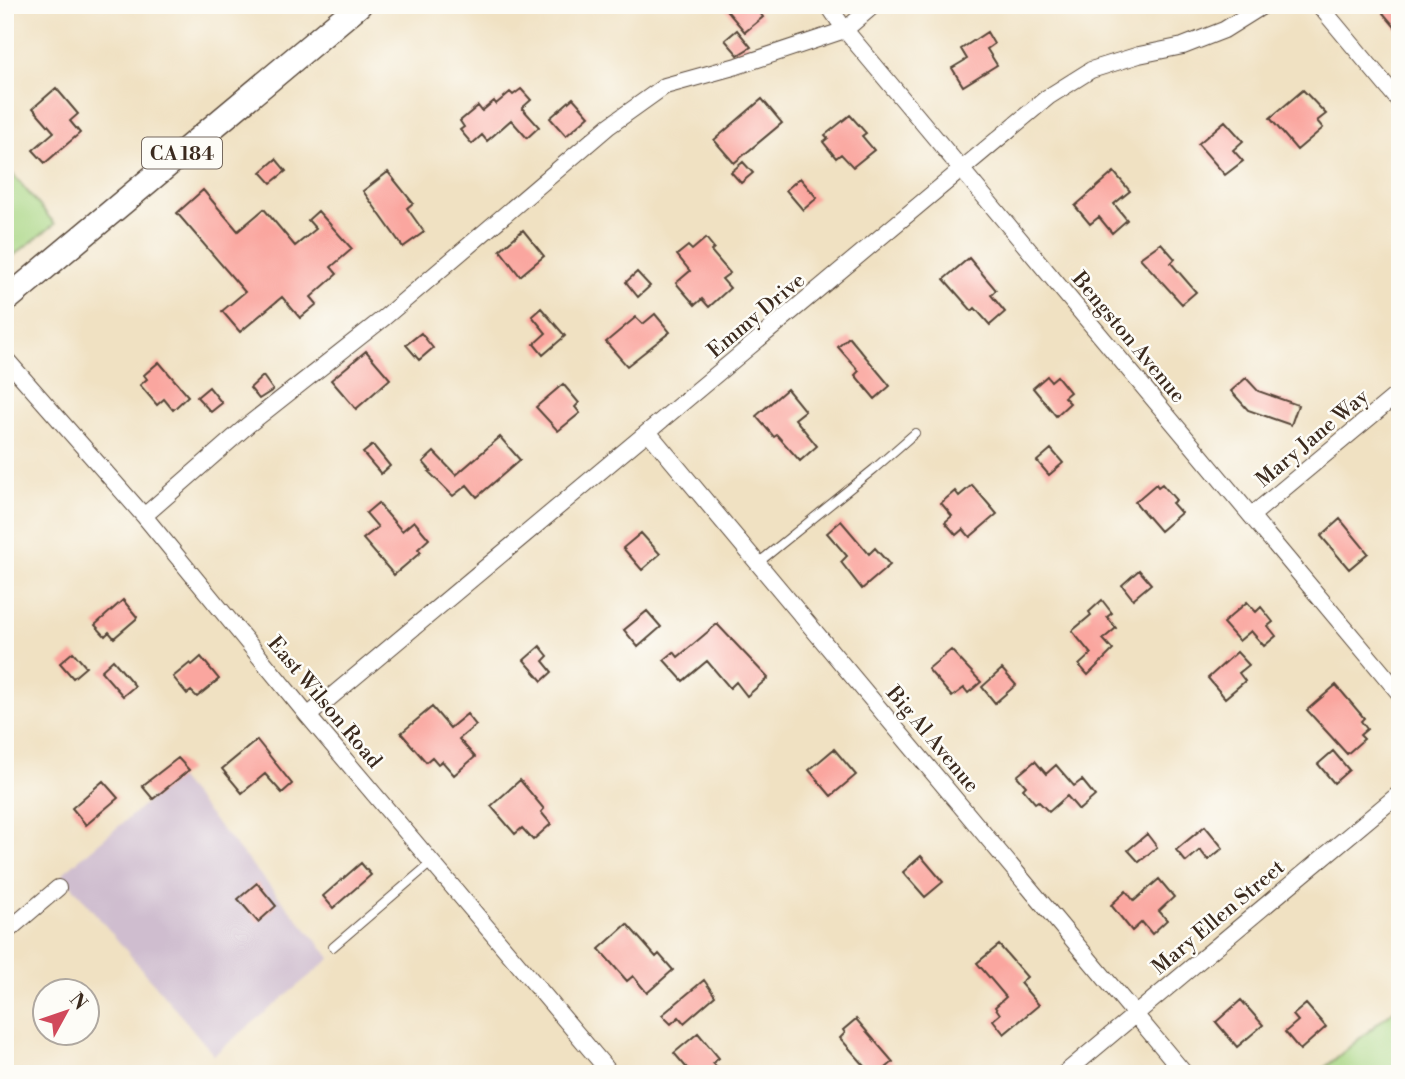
<svg xmlns="http://www.w3.org/2000/svg" width="1405" height="1079" font-family="'Libre Bodoni',serif">
	<style>
		.industrial { fill: #cfbdcf }
		.green { fill: #a7d582; stroke: #718050; stroke-width: 2 }
		.building { fill: #faa69f }
		.lines { fill: none; stroke-linecap: round; stroke-linejoin: round }
		.service-casing { stroke: #564537; stroke-width: 10 }
		.minor-casing { stroke: #564537; stroke-width: 18 }
		.primary-casing { stroke: #564537; stroke-width: 27 }
		.service { stroke: #fff; stroke-width: 8 }
		.minor { stroke: #fff; stroke-width: 16 }
		.primary { stroke: #fff; stroke-width: 24 }
		.labels { text-anchor: middle; stroke-width: 5; stroke-linejoin: round; paint-order: stroke }
		.shield { fill: #fdfcf7; stroke: #75695f; stroke-width: 2 }
		.shield-label { font-size: 19px; font-weight: bold; fill: #3b2a1e }
		.street-label { font-size: 21px; fill: #3b2a1e; stroke: #fdfcf7 }
	</style>
	<rect width="100%" height="100%" fill="#fdfcf7"/>
	<filter id="ink" filterUnits="userSpaceOnUse"><feTurbulence type="fractalNoise" baseFrequency=".0143" numOctaves="2"/><feDisplacementMap in="SourceGraphic" scale="14" xChannelSelector="R" yChannelSelector="G"/><feConvolveMatrix kernelMatrix="1 2 1 2 8 2 1 2 1" color-interpolation-filters="sRGB"/></filter>
	<filter id="wash" filterUnits="userSpaceOnUse"><feTurbulence type="fractalNoise" baseFrequency=".00686" numOctaves="4" result="noise"/><feDisplacementMap in="SourceGraphic" scale="28" xChannelSelector="R" yChannelSelector="G"/><feGaussianBlur stdDeviation="1.57" result="paint"/><feColorMatrix in="noise" values="0 0 0 0 0 0 0 0 0 0 0 0 0 0 0 0 0 1.4 0 .05"/><feComposite in="paint" operator="in"/></filter>
	<g filter="url(#wash)">
		<rect width="100%" height="100%" fill="#f0e1c2"/>
		<path class="industrial" d="M177,777l154,181 -117,97 -152,-181z"/>
		<path class="green" d="M5,165l50,59 -50,38z
			M1400,1005v69h-83z"/>
		<g id="blocks">
			<path class="building" d="M722,5h32l9,12 -18,15z
				M1392,5h8v28l-17,-20z
				M737,30l14,17 -13,8 -13,-15z
				M987,32l7,12 -7,5 10,16 -34,21 -11,-18 15,-9 -6,-10z
				M56,88l22,26 -8,7 10,12 -35,30 -12,-13 21,-18 -21,-24z
				M521,89l10,11 -9,8 17,19 -12,11 -16,-18 -24,21 -5,-6 -10,9 -12,-14 4,-3 -4,-6 18,-15 4,5 12,-10 2,3 14,-12 3,3z
				M1303,90l23,24 -9,7 6,7 -26,22 -27,-32z
				M573,98l16,18 -23,20 -16,-18z
				M762,99l20,24 -48,40 -20,-23z
				M850,115l16,18 -4,3 12,14 -21,17 -12,-13 -5,4 -13,-16 5,-4 -3,-3z
				M1225,121l18,20 -10,9 10,11 -18,14 -27,-31z
				M276,159l10,12 -15,12 -10,-11z
				M743,162l10,11 -12,10 -10,-11z
				M388,172l25,31 -6,5 17,24 -21,15 -40,-56z
				M1114,172l16,19 -16,13 13,16 -15,13 -13,-16 -9,7 -15,-18z
				M800,178l17,20 -14,12 -17,-20z
				M203,190l35,41 26,-22 31,37 21,-17 -8,-9 10,-9 34,38 -21,18 6,7 -26,23 6,7 -17,14 -18,-21 -42,35 -18,-21 23,-19 -68,-79z
				M523,230l21,26 -24,20 -20,-26z
				M706,238l8,10 -3,3 19,22 -8,6 8,9 -21,19 -7,-8 -7,6 -19,-22 14,-12 -13,-16 11,-9 4,4z
				M1161,243l14,16 -4,4 25,29 -14,12 -42,-46z
				M969,258l27,32 -5,5 14,17 -15,13 -15,-17 -3,3 -28,-32z
				M637,272l13,14 -12,11 -12,-15z
				M541,308l24,28 -22,19 -9,-11 12,-11 -14,-17z
				M655,314l15,18 -43,34 -21,-24 30,-25 7,7z
				M421,333l12,15 -14,12 -13,-15z
				M849,337l41,49 -15,13 -20,-24 4,-4 -21,-24z
				M366,351l24,28 -34,30 -25,-29z
				M159,362l29,34 -15,14 -9,-11 -7,6 -17,-20 7,-6 -3,-4z
				M263,376l10,14 -14,9 -9,-11z
				M1047,376l4,5 6,-5 13,16 -6,5 6,6 -14,13 -23,-28z
				M1246,378l12,13 40,14 -7,20 -43,-15 -17,-19z
				M563,384l16,19 -4,4 5,6 -22,18 -22,-24z
				M209,387l13,16 -11,9 -14,-15z
				M787,389l18,22 -10,8 22,27 -17,15 -23,-26 -3,2 -18,-21z
				M500,437l20,23 -43,37 -10,-12 -14,11 -24,-24 2,-1 -8,-9 11,-10 22,23z
				M373,445l17,21 -9,8 -18,-21z
				M1051,449l12,14 -14,12 -12,-14z
				M1156,484l2,3 4,-3 14,16 -4,3 9,10 -21,18 -25,-29z
				M972,485l25,29 -27,23 -7,-8 -7,6 -11,-13 7,-6 -11,-13 14,-12 4,5z
				M378,503l24,28 12,-10 15,18 -11,10 3,3 -27,23 -31,-36 15,-12 -12,-14z
				M1340,519l28,34 -19,16 -28,-33z
				M841,521l28,33 6,-6 15,17 -28,24 -21,-27 6,-6 -20,-23z
				M641,533l19,21 -18,16 -19,-22z
				M1139,570l12,14 -18,15 -11,-14z
				M123,600l14,17 -1,2 -22,19 -5,-6 -4,4 -10,-11z
				M1102,600l10,13 -5,4 9,11 -13,11 10,11 -25,25 -9,-10 12,-11 -19,-23 19,-16 -2,-3z
				M1247,602l9,10 5,-5 12,15 -5,4 8,10 -12,10 -13,-15 -12,10 -16,-18z
				M647,611l14,16 -23,20 -14,-17z
				M717,624l51,54 -21,18 -11,-14 -6,6 -23,-27 -24,20 -19,-21 10,-8 4,5z
				M540,646l8,10 -5,5 9,11 -10,9 -18,-21z
				M951,650l30,32 -13,11 -4,-5 -12,9 -24,-28z
				M73,652l13,15 -13,11 -13,-15z
				M1237,652l12,13 -10,8 6,8 -20,17 -17,-20z
				M201,657l18,22 -22,18 -6,-6 -4,3 -14,-17 17,-14 2,2z
				M113,660l22,26 -12,10 -22,-25z
				M1002,669l14,16 -21,18 -13,-16z
				M1336,685l28,33 -3,3 6,8 -7,6 4,4 -17,15 -40,-44z
				M432,707l18,21 17,-14 9,11 -17,14 16,18 -21,18 -12,-14 -4,3 -6,-7 -6,5 -25,-29z
				M257,740l35,44 -10,9 -17,-19 -23,19 -20,-24z
				M834,749l22,26 -25,21 -22,-26z
				M1333,751l16,19 -15,13 -16,-19z
				M178,758l11,12 -36,29 -11,-13z
				M1035,761l11,13 10,-9 18,21 8,-6 13,16 -16,14 -12,-14 -18,16 -11,-11 -3,2 -12,-14 3,-3 -9,-10z
				M520,780l24,29 -3,3 10,12 -18,16 -11,-12 -7,6 -24,-28z
				M103,781l15,17 -32,27 -14,-17z
				M1205,826l18,22 -15,12 -8,-10 -14,12 -10,-12z
				M1147,834l10,13 -18,15 -11,-12z
				M921,856l22,26 -18,15 -22,-25z
				M361,863l10,12 -38,33 -10,-12z
				M1159,879l15,18 -15,14 8,9 -15,14 -10,-12 -10,9 -21,-26 15,-14 8,10z
				M257,883l19,23 -18,16 -20,-23z
				M627,924l29,33 3,-3 14,16 -26,23 -14,-17 -6,5 -28,-32z
				M999,945l28,32 -7,6 19,22 -35,29 -11,-14 7,-6 -5,-7 11,-10 -29,-34z
				M704,980l11,16 -31,27 -5,-6 -8,7 -9,-9z
				M1241,1000l22,25 -26,22 -21,-25z
				M1306,1004l20,23 -26,23 -15,-18 13,-11 -5,-6z
				M856,1019l37,43 -14,12h-7l-32,-36 5,-5 -2,-3z
				M698,1033l21,25 -6,5 10,11h-31l-18,-21z"/>
		</g>
	</g>
	<g filter="url(#ink)">
		<use href="#blocks" fill-opacity="0" stroke="#564537" stroke-width="2"/>
		<g class="lines">
			<g class="service-casing">
				<path id="service" d="M758,563l116,-94 41,-36
					M333,947l99,-85"/>
			</g>
			<g class="minor-casing">
				<path id="minor" d="M828,5l17,25 555,664
					M1319,5l81,97
					M5,358l139,158 164,200 303,358
					M648,432l537,642
					M144,516l104,-91 137,-108 224,-191 56,-40 72,-20 108,-36 29,-25
					M1251,516l149,-124
					M308,716l740,-619 43,-27 48,-15 44,-9 41,-16 40,-25
					M5,933l53,-45
					M1064,1074l336,-281"/>
			</g>
			<g class="primary-casing">
				<path id="primary" d="M5,301l354,-296"/>
			</g>
			<use href="#service" class="service"/>
			<use href="#minor" class="minor"/>
			<use href="#primary" class="primary"/>
		</g>
	</g>
	<g class="labels">
		<rect class="shield" x="142" y="137.5" width="80" height="31" rx="5"/>
		<g class="shield-label">
			<text x="182" y="160">CA 184</text>
		</g>
		<g class="street-label">
			<text transform="translate(756 315) rotate(-40)" y="7">Emmy Drive</text>
			<text transform="translate(1129 337) rotate(50)" y="7">Bengston Avenue</text>
			<text transform="translate(1312 438) rotate(-40)" y="7">Mary Jane Way</text>
			<text transform="translate(325 702) rotate(50)" y="7">East Wilson Road</text>
			<text transform="translate(933 739) rotate(50)" y="7">Big Al Avenue</text>
			<text transform="translate(1218 917) rotate(-40)" y="7">Mary Ellen Street</text>
		</g>
	</g>
	<rect width="1405" height="1079" fill="none" stroke="#fdfcf7" stroke-width="28"/>
	<g transform="translate(66 1012) rotate(50)"><circle r="33" fill="#fdfcf7" stroke="#afa8a0" stroke-width="2"/>
	<path d="M0-5L12 26L0 18L-12 26Z" fill="#d1495b"/>
	<text y="-10" font-size="19" font-weight="bold" text-anchor="middle" fill="#3b2a1e">N</text>
	</g>
</svg>
